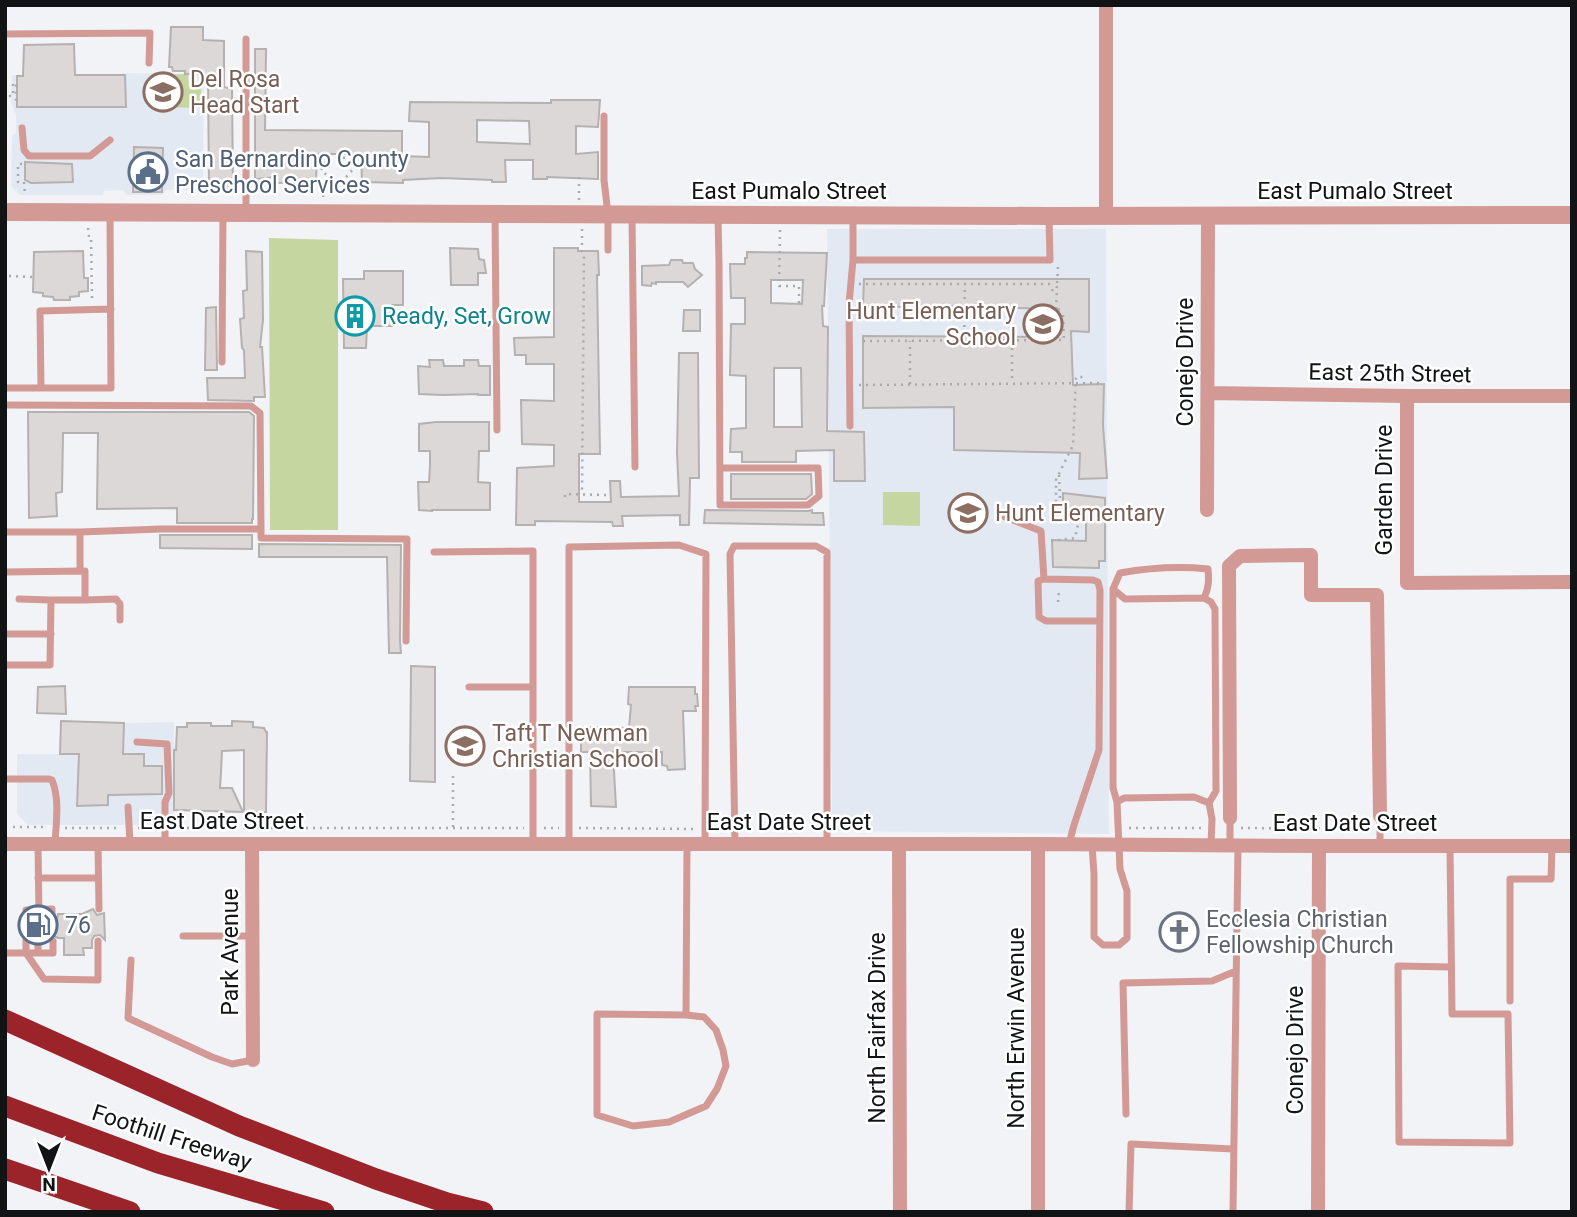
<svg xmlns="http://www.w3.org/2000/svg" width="1577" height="1217" font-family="Roboto,sans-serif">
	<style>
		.built { fill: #e3e9f3 }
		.green { fill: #c5d6a0 }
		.building { fill: #ddd8d8; stroke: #b6b1b1; stroke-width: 2; fill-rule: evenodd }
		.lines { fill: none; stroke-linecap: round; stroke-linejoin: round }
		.path { stroke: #a9aaad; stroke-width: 2.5; stroke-dasharray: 2 5; stroke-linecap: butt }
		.service { stroke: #d29995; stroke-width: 7 }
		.minor { stroke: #d29995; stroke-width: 14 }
		.tertiary { stroke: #d29995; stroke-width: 18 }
		.motorway { stroke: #9b242a; stroke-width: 21 }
		.labels { text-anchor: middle; stroke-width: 5; stroke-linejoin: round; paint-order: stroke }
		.education-label { font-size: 23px; fill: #785e54; stroke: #fff; text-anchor: start }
		.service-label { font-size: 23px; fill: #4e5e75; stroke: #fff; text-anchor: start }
		.street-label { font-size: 23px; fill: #121314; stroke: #fff }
		.culture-label { font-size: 23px; fill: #0d838f; stroke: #fff; text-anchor: start }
		.worship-label { font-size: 23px; fill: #5b616d; stroke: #fff; text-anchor: start }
	</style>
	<rect width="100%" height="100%" fill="#f2f3f7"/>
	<path class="built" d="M122,73l82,1 -1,120 -5,-1 -1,-3h-31l-4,5h-36l-3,-5 -19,1 -1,4h-83l-9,-9 1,-51 4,-2v-18l-5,-13 1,-27h110z
		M827,229h279l3,605 -277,-3z
		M174,722v103h-146l-11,-11v-60h106l1,-31z"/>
	<path class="green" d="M188,74l1,13 12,-1v22l-42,-1 1,-32z
		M269,238l69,2v290h-68z
		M883,492h37v34l-37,-1z"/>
	<path class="building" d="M171,27h32v13l21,1v46l8,2 1,100h-24l-1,-115h-23v-3h-12l-1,-4h-3z
		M74,44l1,31h50l1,32h-109v-31h6l1,-31z
		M255,49h11l-1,81 137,1v25l27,1v-35l-20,-1 1,-19 141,1v-3h49l-2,27 -22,-1v28l22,-2v27l-51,-2v2h-14v-19h-28l1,22h-14v-2l-51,-2 -38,2v3l-41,-1 -1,-28h-44l-1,28 -40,1v-6l-21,2zM477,120l52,1 1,23 -53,-2z
		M134,147l29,1 -1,44h-29z
		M25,162l47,2 1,18 -42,1 -6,-3z
		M450,248l28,1 1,10 5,1 2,13h-8v12h-27z
		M554,248h24v3h20l1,24h-2l3,179h-21v48h32l-1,-21h10l1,16 58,-1 -2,-43 2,-100h19l1,125h-9l-1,47h-9v-10l-58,1 1,10h-10l-1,-4 -77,-1v4h-19l1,-57 37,-2v-21l-32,-1 -1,-44 33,1v-37h-28v-9h-11l-1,-17 40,-1z
		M83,251l1,27h4v13l-9,1v4l-9,1v3h-16l-1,-3 -10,-1v-3l-10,-1 1,-40z
		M246,251l16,1 1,68 -3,27h2l3,50h-11v4l-46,-1 -1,-22h38l-1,-28 -2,-2 -2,-29 4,-1 -1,-27 4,-1z
		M747,252l80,1 -3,53h-2l1,20 5,1 -1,104 37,1 1,49h-31v-31l-38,1v11h-54v-10h-12l1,-23 15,-1v-52l-16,-1 1,-51h14v-26h-14l-1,-34h15v-6h2zM771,280h32l-1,24 -31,-1zM774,368h27l1,59h-28z
		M671,260h11l1,3h10l2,6 7,6 -14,12 -5,-5h-27v2l-4,-1 -1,3 -9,-1v-19l27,-1z
		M364,271h39v34h-11v21h-25l-1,22h-22l-1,-69h21z
		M864,279h225v53l-18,-1 2,54 31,-1 -1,41 4,53 -28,1 1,-26 -126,-3v-43l-91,1v-72l195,1 1,-28 -154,-4v2l-42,-1z
		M216,307l1,63h-12l1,-62z
		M684,310h16v21h-17z
		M429,360h14l1,6h20v-6h14l1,6h11v29h-12v-1l-35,1 -24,-1 -1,-28 12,1z
		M28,412h221l5,4 -1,103h-1v4h-75v-15l-80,1 1,-76h-35l-1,59 -6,1 1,23 -28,2z
		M436,422h53v29h-10l-1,31 12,1v27h-58v1l-13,-1 -1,-28h11l1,-16v-15h-11v-27z
		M731,474h80l1,20 -6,5h-75z
		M1063,493l42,5v63h-6v7l-46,-1 -1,-27 34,1v-26h-23z
		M705,510l103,1 4,-1v3h11l1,12 -120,-2z
		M160,535h92v14l-92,-1z
		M259,544l142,1 -1,96 1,12h-12l-2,-96h-128z
		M411,666l24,1v115l-25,-1z
		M65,686l1,28 -29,-1 1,-26z
		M629,687h66v7h2l1,12h-3l1,5h-13l2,58 -17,1 -1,-4 -5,-1v-13h-49l3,55 -25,-1 -1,-54h-9v-25l48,1 2,-23 -3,-1z
		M61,721l63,2 -1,31h21v12h18v28l-54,1v10l-31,1 2,-52h-19z
		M232,721l21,1v5l11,1 2,4h1l-1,80h-22v-62l-22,1 -1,21 -1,16h12l11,24 -69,-2v-60h2l1,-23h10v-4h24v3h21z
		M93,909l4,6 7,-2 1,27 -5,-5 -6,1 -2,4v8h-9l1,7h-20v-17h-6l-6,-3 -4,3h-5l-6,-3 -5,3 -4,-4 -5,1 -1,-14 6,1 4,-6 3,5 5,1 4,-2 2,-5 2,6 5,1 4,-2 1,-6h24z"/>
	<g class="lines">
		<path class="path" d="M9,96h4v-13l3,1v21h1
			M329,157l19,1 7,9 -15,17 -10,-6 -9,-8z
			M22,164h-4v18h6l1,13
			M579,177v23
			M323,197l2,-10c16,-4 26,-7 29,12
			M88,228l1,9h2l1,61
			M582,229v22l2,3 -2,240
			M780,230l-1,56h20v17
			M1058,267l-1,16h3
			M9,276l24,1
			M859,284h190l5,9 3,1
			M863,341l201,-1 -1,-25 -7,-1 1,-31
			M964,341l1,-57
			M1012,341v42
			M910,384v-43
			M859,385l243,-2
			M1059,475l2,45
			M565,497v-3l42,1
			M1051,541l24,-3 4,-18h-23v-40l17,-35 3,-68h10
			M1058,602l1,-12
			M453,776v52
			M13,827h35
			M65,828h53
			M138,828h18
			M173,828h351
			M544,828h15
			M579,828l116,1
			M1129,828h74
			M1241,828l130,1
			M1391,829h9l5,2"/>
		<path class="service" d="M5,34l145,-1 -1,30
			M246,39v173
			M604,116v64l4,34v36
			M22,128l2,22 5,6h61l20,-16
			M495,215l2,215
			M632,215l3,252
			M718,215l1,49 1,241h88l11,-9 -1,-28h-98
			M853,216v44h197l-1,-42
			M222,362l1,-148
			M5,388h106l-1,-175
			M41,388l-1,-77 71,-2
			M5,405l246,1 9,7 1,116h-100l-81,3
			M850,426l-1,-122 4,-44
			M1005,517l36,14 3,48
			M261,529v9l146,1 -1,102
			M5,532h75v39
			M434,552l99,-1v293
			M5,572l80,-1v29h-34l-1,65h-45
			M1113,589v199l4,14
			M1204,598c5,-10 5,-18 4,-29 -29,-3 -60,-1 -88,4l-7,16 12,10 79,-1 7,4 4,7 1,182 -7,12
			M19,599l32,1
			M85,600l31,-1 4,5v16
			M5,634h46
			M469,687h64
			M137,742l30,2 2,49 -4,9v41
			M5,779h44l3,1c8,20 4,43 3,63
			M128,807l2,36
			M1380,816v29
			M1230,819v26
			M38,844l1,72
			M98,844l1,65
			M569,844v-297l110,-2 27,9 -1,290
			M735,844l-5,-290 4,-8h82l11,6v292
			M1069,844l5,-19 25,-75 1,-160 -2,-8 -5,-2 -49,-1 -6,2 1,36 7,4h53
			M1092,845l2,29v63l9,8h16l8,-7v-47l-7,-22 -3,-67 7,-4 70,-1 15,6 3,16 -1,26
			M1450,847l2,167h56l2,129 -111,-1 -1,-176 53,1
			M38,878h60
			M26,916v-6l26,-1v7
			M183,936h69
			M26,940v13l18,26 54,1v-39
			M5,953h48v-12
			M38,953v-12
			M131,960l-3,58 84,39 20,7 21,-4
			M1510,1001v-122h41l1,-33
			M686,1015l18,2 12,13 7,20 3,16 -9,23 -11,17 -37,16 -36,4 -36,-11v-101l89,1 1,-171
			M1126,1114l-3,-131 89,-2 24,-10
			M1129,1212l2,-68 102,5
			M1233,1212l5,-366"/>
		<path class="minor" d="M1106,216v-211
			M1208,393l199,3h165
			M1407,396v187l165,-1
			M1207,510l1,-295
			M1230,818l-1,-252 11,-10 71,-1v40h66l3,221
			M5,844h1033l281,2h253
			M252,844l1,216
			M1038,844v368
			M899,845l1,367
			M1318,1212l1,-366"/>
		<path class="tertiary" d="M5,212l1044,4 523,-1"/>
		<path class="motorway" d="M5,1020l234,106 137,53 71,24 36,9
			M5,1106l153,57 166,49
			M5,1169l125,43"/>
	</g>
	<defs>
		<g id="school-ring" transform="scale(2.0125)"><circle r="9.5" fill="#fff" stroke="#8d6e63" stroke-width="1.5"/><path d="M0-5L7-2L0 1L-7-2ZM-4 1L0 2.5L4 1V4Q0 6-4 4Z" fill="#8d6e63"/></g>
		<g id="civic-ring" transform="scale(2.0125)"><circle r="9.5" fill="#fff" stroke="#5c6f8a" stroke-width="1.5"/><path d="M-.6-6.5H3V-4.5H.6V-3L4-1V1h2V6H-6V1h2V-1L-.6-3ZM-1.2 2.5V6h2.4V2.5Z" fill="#5c6f8a"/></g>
		<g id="building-ring" transform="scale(2.0125)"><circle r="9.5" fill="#fff" stroke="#0f9aa8" stroke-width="1.5"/><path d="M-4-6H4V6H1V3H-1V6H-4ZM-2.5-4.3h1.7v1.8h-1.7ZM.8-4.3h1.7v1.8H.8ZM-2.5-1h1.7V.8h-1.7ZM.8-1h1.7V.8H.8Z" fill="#0f9aa8"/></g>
		<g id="fuel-ring" transform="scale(2.0125)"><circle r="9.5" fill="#fff" stroke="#5c6f8a" stroke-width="1.5"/><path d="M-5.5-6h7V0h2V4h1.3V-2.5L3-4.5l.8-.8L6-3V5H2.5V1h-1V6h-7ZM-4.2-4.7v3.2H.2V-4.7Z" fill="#5c6f8a"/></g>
		<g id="church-ring" transform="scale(2.0125)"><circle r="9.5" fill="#fff" stroke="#6b7280" stroke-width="1.5"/><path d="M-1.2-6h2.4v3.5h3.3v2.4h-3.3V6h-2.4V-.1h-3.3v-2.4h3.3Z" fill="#6b7280"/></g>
	</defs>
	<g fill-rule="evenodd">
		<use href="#school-ring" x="163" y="92"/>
		<use href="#civic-ring" x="148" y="172"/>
		<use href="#building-ring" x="355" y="316"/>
		<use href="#school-ring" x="1043" y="324"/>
		<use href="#school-ring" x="968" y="513"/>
		<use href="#school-ring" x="465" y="746"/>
		<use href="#fuel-ring" x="38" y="925"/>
		<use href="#church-ring" x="1179" y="932"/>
	</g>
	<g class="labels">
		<g class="education-label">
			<text x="190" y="87">Del Rosa<tspan x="190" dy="26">Head Start</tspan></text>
			<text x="1016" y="319" text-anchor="end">Hunt Elementary<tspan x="1016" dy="26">School</tspan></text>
			<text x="995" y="521">Hunt Elementary</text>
			<text x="492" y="741">Taft T Newman<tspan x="492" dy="26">Christian School</tspan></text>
		</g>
		<g class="service-label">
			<text x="175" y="167">San Bernardino County<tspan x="175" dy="26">Preschool Services</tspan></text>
			<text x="65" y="933">76</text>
		</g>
		<g class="street-label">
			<text x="789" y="199">East Pumalo Street</text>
			<text x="1355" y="199">East Pumalo Street</text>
			<text transform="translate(1185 362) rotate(-90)" y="8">Conejo Drive</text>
			<text transform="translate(1390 373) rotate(1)" y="8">East 25th Street</text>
			<text transform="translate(1384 490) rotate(-90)" y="8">Garden Drive</text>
			<text x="222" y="829">East Date Street</text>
			<text x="789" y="830">East Date Street</text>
			<text x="1355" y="831">East Date Street</text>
			<text transform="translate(230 952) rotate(-90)" y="8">Park Avenue</text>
			<text transform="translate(877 1028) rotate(-90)" y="8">North Fairfax Drive</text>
			<text transform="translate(1016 1028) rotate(-90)" y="8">North Erwin Avenue</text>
			<text transform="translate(1295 1050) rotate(-90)" y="8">Conejo Drive</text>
			<text transform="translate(172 1137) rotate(18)" y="8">Foothill Freeway</text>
		</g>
		<g class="culture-label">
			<text x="382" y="324">Ready, Set, Grow</text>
		</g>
		<g class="worship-label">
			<text x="1206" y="927">Ecclesia Christian<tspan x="1206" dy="26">Fellowship Church</tspan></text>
		</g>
	</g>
	<rect width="1577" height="1217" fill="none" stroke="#121314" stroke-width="14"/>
	<g transform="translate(49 1168) rotate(180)" stroke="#ffffff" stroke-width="5" paint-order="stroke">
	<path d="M0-5L12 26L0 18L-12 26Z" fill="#121314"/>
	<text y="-10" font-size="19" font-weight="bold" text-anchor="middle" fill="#121314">N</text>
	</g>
</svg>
